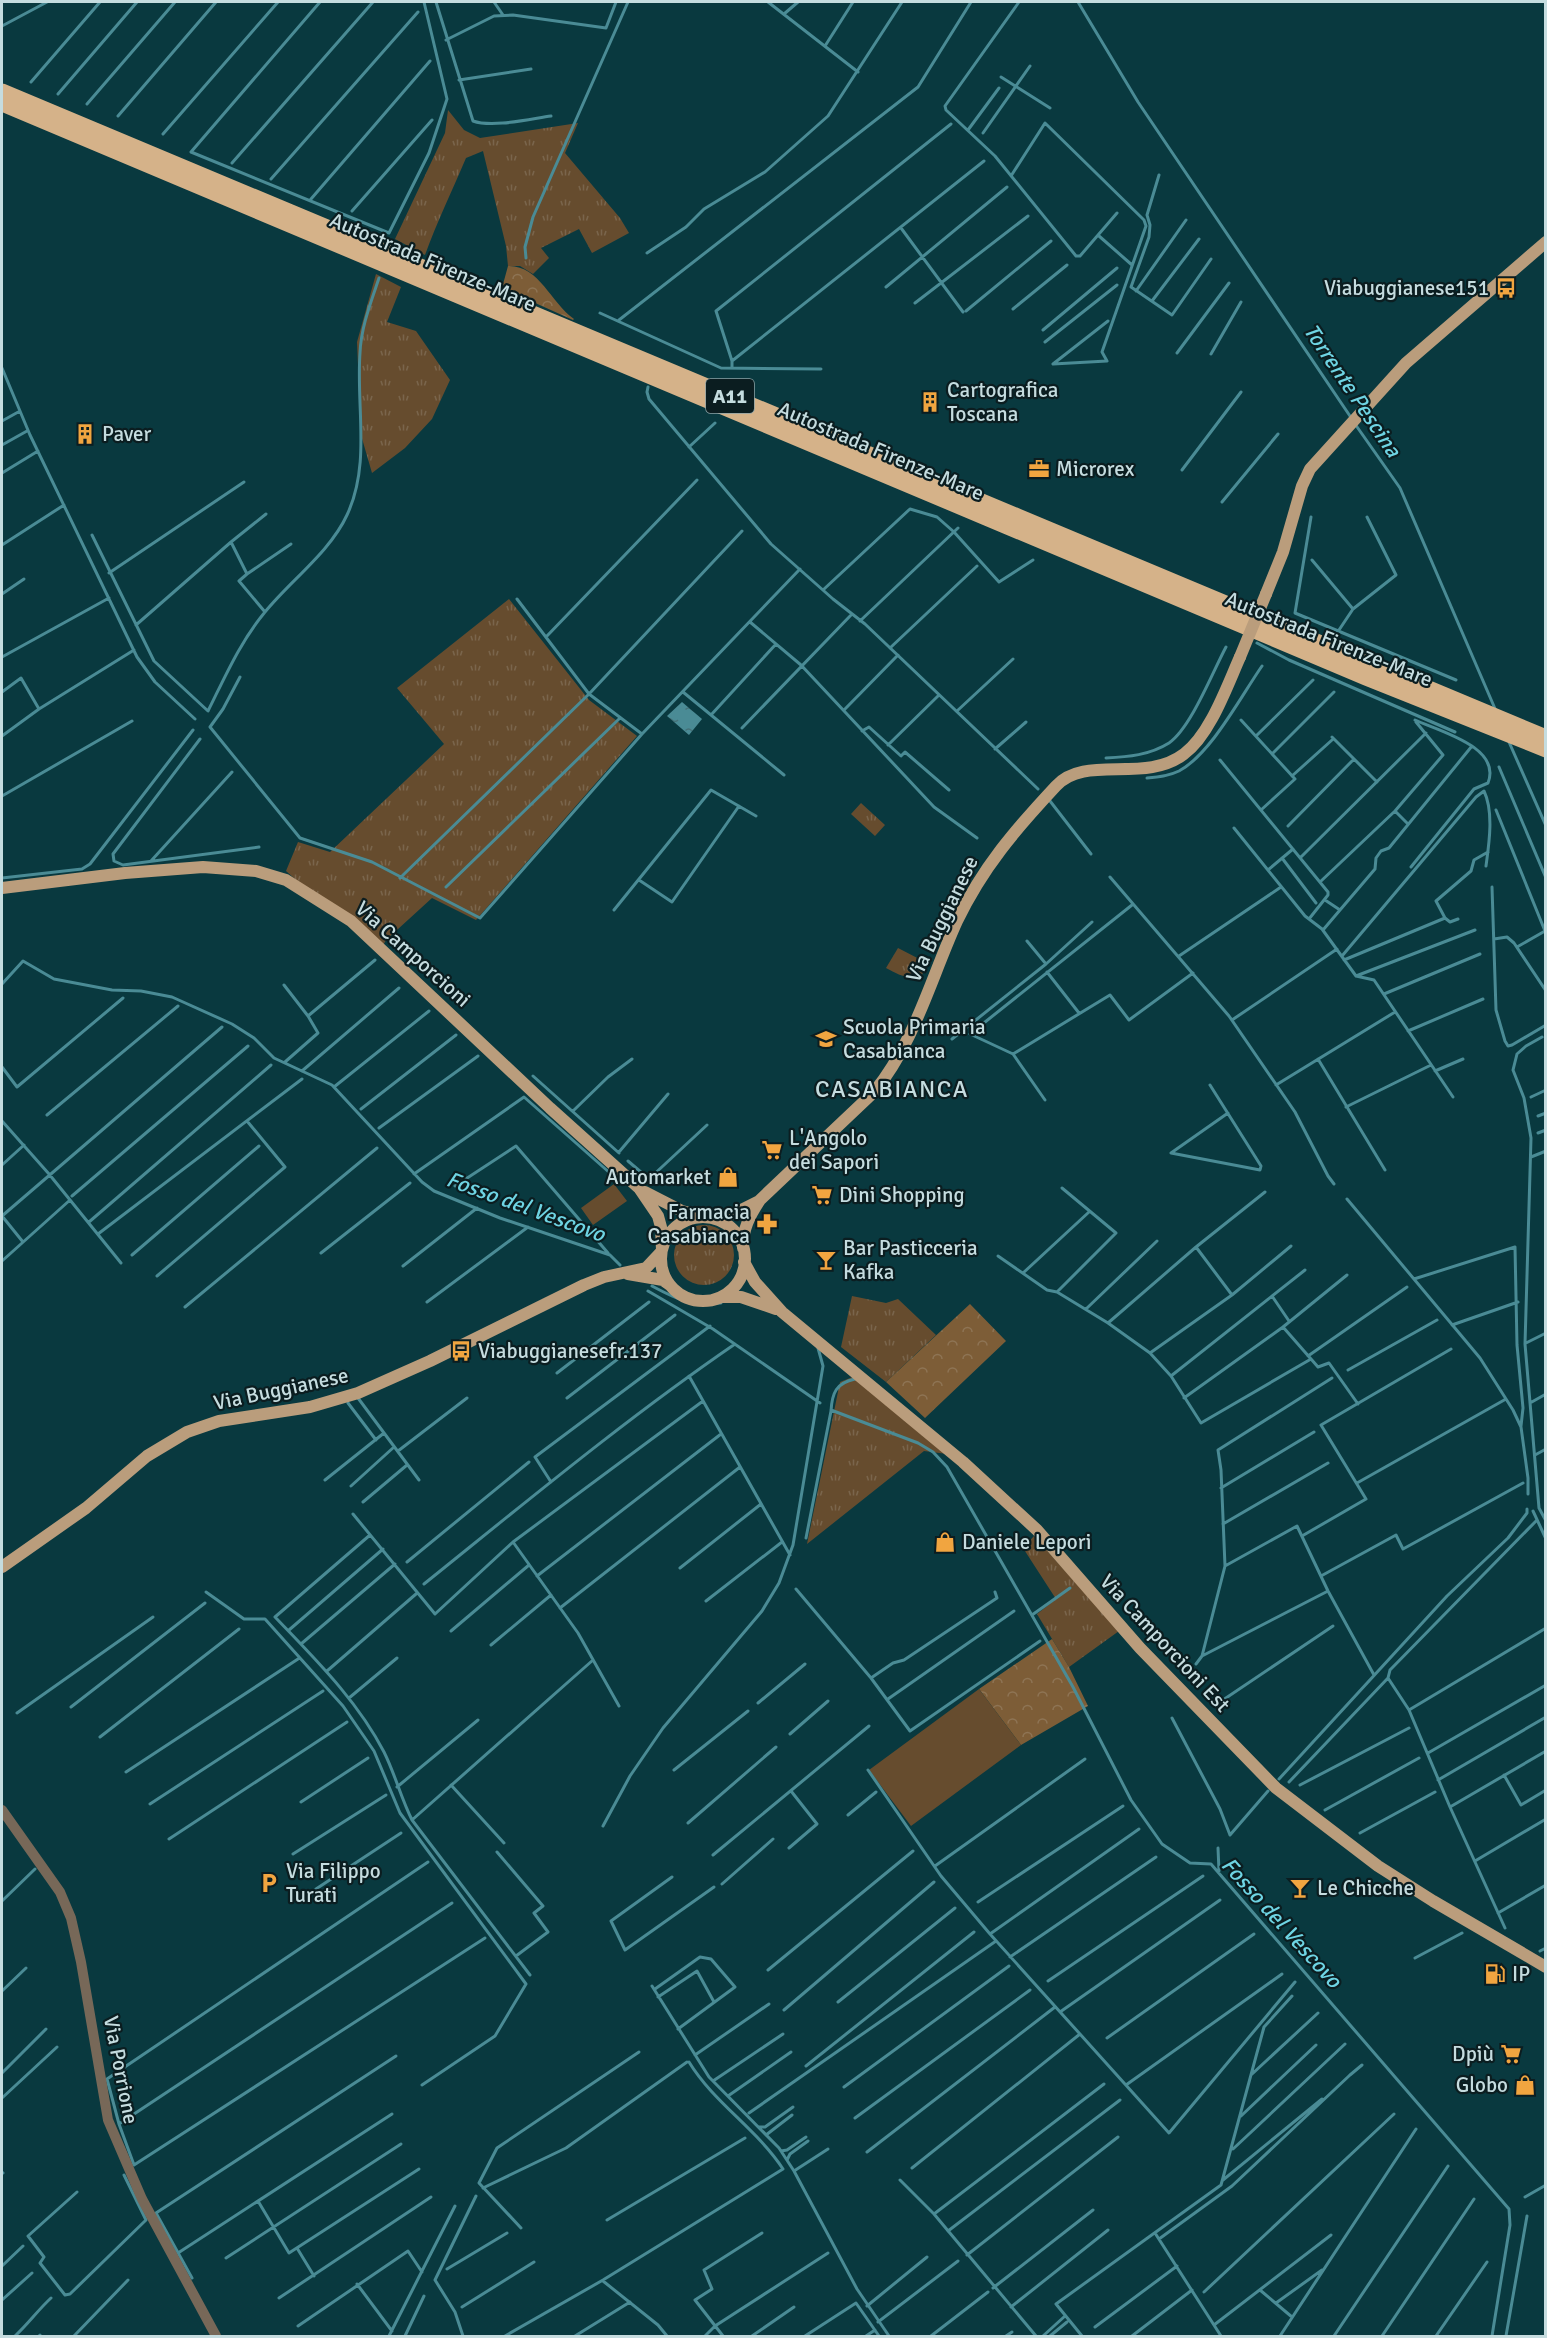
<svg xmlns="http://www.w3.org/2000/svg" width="1547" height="2338" font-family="Signika,sans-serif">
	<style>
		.grass { fill: url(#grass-tufts) }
		.forest { fill: url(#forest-crowns) }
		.pitch { fill: #664c2e }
		.water { fill: url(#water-ripples) }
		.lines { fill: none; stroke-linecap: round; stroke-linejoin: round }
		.stream { stroke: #4a8b95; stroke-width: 3 }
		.minor { stroke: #776858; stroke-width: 10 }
		.major { stroke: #ba9d7c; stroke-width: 12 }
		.highway { stroke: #d5b289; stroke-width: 15 }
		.major-bridge { stroke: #ba9d7c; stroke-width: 12 }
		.labels { text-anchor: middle; stroke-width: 4.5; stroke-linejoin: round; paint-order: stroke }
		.shield { fill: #0b1d20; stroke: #8da3a6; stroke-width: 1.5 }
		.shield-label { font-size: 20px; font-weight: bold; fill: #c5dcdf }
		.street-label { font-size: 21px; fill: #c5dcdf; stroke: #0b1d20 }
		.poi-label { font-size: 21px; fill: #c5dcdf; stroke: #0b1d20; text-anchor: start }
		.water-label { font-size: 22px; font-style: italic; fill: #6ed4e3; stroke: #0b1d20 }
		.quarter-label { font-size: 24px; letter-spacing: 1.5px; fill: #c5dcdf; stroke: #0b1d20 }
	</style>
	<defs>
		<pattern id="grass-tufts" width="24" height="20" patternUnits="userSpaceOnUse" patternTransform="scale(1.5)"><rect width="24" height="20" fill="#664c2e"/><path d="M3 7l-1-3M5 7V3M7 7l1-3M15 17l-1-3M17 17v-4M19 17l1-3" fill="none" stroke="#7a654c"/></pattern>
		<pattern id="forest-crowns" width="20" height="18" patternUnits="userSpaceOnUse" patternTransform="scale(1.5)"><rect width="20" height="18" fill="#7d5d37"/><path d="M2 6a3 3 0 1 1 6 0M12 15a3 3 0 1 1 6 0" fill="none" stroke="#8e7454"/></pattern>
		<pattern id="water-ripples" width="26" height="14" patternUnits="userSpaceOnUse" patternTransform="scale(1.5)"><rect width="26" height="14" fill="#4a8b95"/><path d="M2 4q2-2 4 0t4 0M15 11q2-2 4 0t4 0" fill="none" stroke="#457178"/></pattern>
	</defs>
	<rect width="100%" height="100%" fill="#09393f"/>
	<path class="grass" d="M448,110l16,20 16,8 98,-15 -13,30 55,65 9,15 -37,20 -13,-24 -38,19 8,10 -16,16 -13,-8h-12l-2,-20 -23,-95 -17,7c-14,33 -29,64 -41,97l-30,-16 50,-106z
		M376,274l25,13 -14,35 29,9 34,49 -18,39 -27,29 -33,25 -11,-38 -4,-93z
		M509,599l80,101 48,36 -161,184 -44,-22 -46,42 -7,13 -93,-82 12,-29 32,10 114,-108 -47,-56z
		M861,803l24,22 -10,11 -24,-22z
		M898,948l29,15 -5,12c-14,5 -23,0 -36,-7z
		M674 1255a30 30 0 1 1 60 0a30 30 0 1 1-60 0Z
		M852,1296l34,7 12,-4 38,36 -50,47 -45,-35z
		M855,1376l92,78 -23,-3 -117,93 33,-162z
		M1034,1536l85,95 -50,36 -32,-53 19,-15 -33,-51z"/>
	<path class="forest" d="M508,266c31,-1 43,37 66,53l-1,1 -71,-32z
		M970,1304l36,37 -81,77 -39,-36z
		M1052,1639l17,28 19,39 -67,39 -42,-56z"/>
	<path class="pitch" d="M614,1184l13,17 -34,24 -12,-17z
		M979,1689l42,56 -110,81 -42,-56z"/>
	<path class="water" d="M682,702l20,17 -13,16 -22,-19z"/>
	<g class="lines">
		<path class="stream" d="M320,2l-129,150 198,81 40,-80 18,-54 -23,-97
			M436,2l37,119c19,7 57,-2 78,-5
			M494,2l9,13
			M768,2l90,70
			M1019,2l-74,104 1,4 49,46 81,100h4l37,-43
			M1078,2l60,100 214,317
			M784,14l14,-12
			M2,26l45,-24
			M446,40l48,-24 19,-1 93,13 10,-26
			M825,46l28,-44
			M1001,77l49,31
			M459,80l72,-11
			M31,82l69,-80
			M58,94l79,-92
			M87,104l88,-102
			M118,116l98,-114
			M968,130l31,-42
			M983,133l47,-67
			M163,134l115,-132
			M232,163l141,-161
			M1159,175l-12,40 3,10 -1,12 -18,50 41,28 39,-56
			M1011,176l34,-53 99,97 2,6 -44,126 5,9 -54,3
			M271,179l147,-167
			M311,199l119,-138
			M352,211l80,-91
			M901,228l62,84
			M1099,236l33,29
			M647,253l39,-26 18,-18 61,-37 63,-56 74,-114
			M526,258l-1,-11 8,-30 95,-215
			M886,287l121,-100
			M1136,291l50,-71
			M1152,301l47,-62
			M915,303l113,-87
			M1013,309l54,-44
			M966,311l85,-70
			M600,313l121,55 100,1
			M619,320l299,-233 53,-85
			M1043,330l74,-62
			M1045,342l72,-57
			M1177,353l52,-70
			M1211,354l30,-52
			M732,361l252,-200
			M1053,364l55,-43
			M2,368l28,67 107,222 18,25 40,37
			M732,368v-7l-16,-50 235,-187
			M648,387l-1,5 2,7 122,145 62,55 32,25 173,165
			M2,421l18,-10
			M1355,424l45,64 96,223
			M2,445l25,-14
			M689,447l26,-24
			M1182,470l59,-78
			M2,473l36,-22
			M1222,502l56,-68
			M1311,517l-16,96 161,67
			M92,535l62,126 54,50c17,-34 32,-69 57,-99 25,-31 65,-60 82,-97 24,-51 9,-108 13,-162 1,-26 11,-51 19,-75
			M231,542l16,32 -8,7 26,31
			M2,545l62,-40
			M1312,560l41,49
			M109,573l135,-91
			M247,574l44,-30
			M823,590l87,-81 27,8 17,15 45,50 34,-22
			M2,594l22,-15
			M517,599l72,95 53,40
			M860,621l98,-93
			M750,622l51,43 133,142 43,31
			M136,625l95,-83 35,-28
			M1339,630l14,-21 43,-34 -29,-58
			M546,637l151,-157
			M1257,643l32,17 166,72
			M890,648l87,-82
			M2,657l107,-59
			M240,677l-17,32 -13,18 90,111 72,24 108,56 162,-184 158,-165
			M2,692l19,-14 18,31
			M683,692l101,83
			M845,709l53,-54
			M957,711l56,-52
			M711,715l65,-71
			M1241,720l54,59 -34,31
			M742,728l110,-114
			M862,731l7,-4 32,29 4,-4 44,38
			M2,736l37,-27 95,-59
			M1256,736l57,-56
			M1332,737l45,45
			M200,739l-87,115 1,7 9,4 136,-18
			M1509,742l37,84
			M888,745l51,-50
			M995,749l31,-27
			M1272,754l62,-62
			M1106,758c22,-1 44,-3 63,-15 22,-15 44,-72 57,-96
			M1220,760l108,132v3l-19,24
			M1499,767l47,111
			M1292,776l40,-36
			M1147,778c11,-1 22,-2 32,-7 32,-17 62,-75 83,-105
			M2,796l130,-75
			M1050,801l41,53
			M1496,810l49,121 -28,16
			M1395,811l13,13
			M1288,826l66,-67
			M1234,828l71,88 17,13 34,47 18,4 79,117
			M1301,857l125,-124
			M1282,858l34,45
			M151,861l81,-89
			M1411,867l63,-78 14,-6c14,-36 -49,-52 -73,-63
			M1268,870l25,-21
			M1110,877l119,139 66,96 33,64 6,8
			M2,878l80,-9 8,-5 103,-134
			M400,878l189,-184 153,-163
			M639,880l33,22 67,-96
			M1320,882l75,-71 48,-56 -27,-33
			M446,887l174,-169
			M1492,887l4,123 9,31 3,5 4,-1 34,-20
			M614,910l97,-120 45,26
			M1340,910l35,-41 1,-11 5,-7 8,-3 83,-102
			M1458,919l-8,3 -5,-4 -9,-17 35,-30 3,-11 14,-8
			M1323,930l17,-20 -15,-10
			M1494,939l13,-2 7,6 32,48
			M1027,941l19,23
			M1179,956l102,-69
			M1342,956l134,-159 8,-6c10,21 5,53 2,75
			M1344,960l101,-42
			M1047,972l32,41
			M1356,976l119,-46
			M2,984l21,-23 31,18 58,11 29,1 31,6 60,27 22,14 20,20 58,27 90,97 12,9 66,27 110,37 10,10
			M284,985l24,31 10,17 -33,29
			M1384,994l96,-40
			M308,1016l67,-56
			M1232,1020l105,-71
			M1408,1031l75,-32
			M1542,1037l-16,9 -9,8 -4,16 11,28 7,40 -6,206 14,164 7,13
			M952,1039l94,-75 46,-42
			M1013,1054l97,-59 19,25 64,-47
			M1318,1059l67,111
			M2,1067l15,20 106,-89
			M302,1071l97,-83
			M1435,1071l28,-12
			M533,1076l86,77
			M1276,1085l119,-73
			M334,1087l95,-76
			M1531,1097l15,-7
			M1045,1100l-32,-46 -43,-20 162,-129
			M1346,1107l85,-42
			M361,1109l95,-74
			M573,1111l35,-34 24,-18
			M47,1115l131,-109
			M1538,1116l8,-3
			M2,1121l47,53 72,89
			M379,1128l99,-72
			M1538,1133l8,-3
			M619,1152l49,-58
			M1171,1153l89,17 1,-4 -51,-81
			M1171,1153l57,-40
			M1531,1157l15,-6
			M628,1161l21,18 58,-54
			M2,1165l22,-20
			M414,1174l110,-77 87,77
			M455,1186l61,-40 92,107
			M72,1196l176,-150
			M1347,1199l133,159 33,52 8,17 7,51v16
			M89,1222l182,-157
			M98,1234l204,-155
			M23,1242l-21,-26 220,-189
			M1196,1247l36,48
			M321,1253l89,-70
			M132,1255l127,-109
			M998,1256l49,34 10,2 51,31 42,30 21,23 30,47 110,-64
			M2,1261l68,-61
			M403,1266l74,-58
			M1023,1273l66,-61
			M157,1276l128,-109 -38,-46
			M1414,1279l101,-32 2,98 6,63 -2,18
			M652,1286c28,15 37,19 69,17
			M648,1291l65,38 107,74
			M1057,1292l59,-59 -54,-45
			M1272,1296l17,25
			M427,1302l101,-75
			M185,1307l192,-159
			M1086,1309l71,-68
			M1108,1323l88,-76 69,-55
			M1452,1325l66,-23
			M1283,1327l35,40 11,-4 29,41
			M1526,1343l20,-10
			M1150,1353l82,-58 59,-49
			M1308,1356l99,-69
			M1348,1370l89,-50
			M557,1373l92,-71
			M689,1376l101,179
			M1171,1376l134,-106
			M358,1398l61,82
			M567,1398l108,-83
			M1184,1398l99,-71 64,-52
			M348,1403l28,37
			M1530,1403l16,-9
			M831,1410l87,33 15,9 14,15 126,220 58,113 31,44 28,19 21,1 298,345 1,16 -18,111
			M398,1451l69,-53
			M1535,1455l11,-6
			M325,1480l59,-47
			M551,1482l-16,-25 175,-131
			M1357,1483l149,-84
			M351,1486l43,-39
			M1221,1488l93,-56
			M363,1502l44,-37
			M1533,1511l13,28
			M353,1514l82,100 78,-72 190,-141
			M1223,1524l105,-61
			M370,1535l-95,82c40,42 82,83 109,135 11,22 17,46 28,68l118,155
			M1302,1536l64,-37 -45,-74 130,-76
			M806,1538l25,-127c1,-18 5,-28 24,-32
			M513,1542l65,91 41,73
			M407,1562l122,-100
			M1225,1566l72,-40 31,65 46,84
			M680,1568l81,-64
			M537,1576l184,-142
			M1321,1576l75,-41 7,14 120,-66
			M424,1584c102,-82 203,-166 311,-240
			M796,1589l75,89 39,53 130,-90
			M206,1592l38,27h21l78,87 31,45 26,62 126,171 -31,52 -73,49
			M706,1601l76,-59
			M560,1608l180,-141
			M1032,1615l38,-27
			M289,1630l94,-81
			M451,1631l78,-66
			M301,1644l94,-80
			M491,1645l60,-50
			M1202,1656l126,-65
			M1196,1664l6,-8 23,-90 -4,-96 -3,-20 114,-72
			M327,1671l89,-77
			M871,1678l22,-15 11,-3 93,-62 -2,-6
			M1388,1678l21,32 41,97 55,121
			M349,1698l48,-40
			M888,1699l126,-88
			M1220,1702l113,-76
			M758,1703l47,-39
			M71,1707l134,-104
			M1409,1710l137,-82
			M17,1713l136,-96
			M1172,1718l48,91 10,26
			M790,1734l38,-33
			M100,1737l139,-108
			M1428,1753l118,-68
			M674,1770l74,-59
			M868,1770l73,106 49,58 179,199 126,-151
			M126,1772l172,-113
			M1504,1775l17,30 25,-15
			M1279,1779l168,-183 61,-58 19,-25v-4
			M1438,1780l108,-63
			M1289,1782l99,-104 2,-8 147,-150
			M451,1785l53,58
			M1300,1785l109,-57
			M397,1787l81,-67
			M301,1802l67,-44
			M150,1804l173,-113
			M1450,1807l96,-56
			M1325,1810l94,-52
			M848,1815l28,-23
			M412,1820l181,-160
			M688,1823l88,-76
			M603,1826l27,-50 33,-48 99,-117 17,-28 14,-38 30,-179 -5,-18
			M1360,1833l75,-41
			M1230,1835l38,-44
			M169,1839l178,-117
			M789,1848l28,-24 -26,-33
			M1218,1848l1,23
			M497,1852l46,54 -9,7 14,19 -32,24
			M293,1854l93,-59
			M713,1855l156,-129
			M1475,1861l71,-42
			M428,1862l-321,217 12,45 15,41 351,-227
			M935,1866l150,-107
			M672,1877l-61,44 14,29 89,-63
			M722,1884l51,-45
			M316,1889l85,-56
			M2,1901l33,-32
			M978,1902l145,-96
			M1498,1913l48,-28
			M990,1934l149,-105
			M1540,1951l6,-3
			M1010,1957l146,-100
			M1415,1958l47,-25
			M768,1970l145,-119
			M1048,1981l155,-105
			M652,1986l57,91 70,71 15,23 63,118 32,47
			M655,1989l45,-32 11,2 24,28 -57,42
			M2,1991l24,-23
			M658,1997l39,-26 17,31
			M838,2002l117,-94
			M784,2010l150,-128
			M1060,2012l160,-112
			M1107,2038l147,-104
			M695,2055l74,-51
			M806,2066l168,-134
			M2,2073l44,-44
			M1251,2075l67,-62
			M1350,2075l12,-10
			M713,2081l70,-47
			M1126,2085l156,-111
			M844,2087l165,-121
			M728,2096l63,-44
			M2,2098l55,-51
			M749,2113l247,-172
			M1241,2116l75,-71
			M855,2118l175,-128
			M119,2124l333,-221
			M759,2127h6l28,-20
			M766,2135l26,-20
			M1233,2149l112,-105
			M781,2151l6,-1 19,-13
			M867,2152l188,-145
			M787,2160l3,-6 18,-13
			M912,2168l168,-134
			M794,2171l34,-22
			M2,2172l1,1
			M900,2180l34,34 102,122
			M1223,2180l99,-81
			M483,2188l83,-40 121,-86
			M77,2192l-49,44 16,21 -4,6 25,32 5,-1 76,-74 -22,-45
			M1525,2197l21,-12
			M258,2201l31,52 130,-84
			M934,2214l170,-130
			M607,2220l138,-82
			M521,2228l-42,-45 18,-35 142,-96
			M948,2231l172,-131
			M1155,2233l66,103
			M1159,2239l73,-53 118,-111
			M297,2248l17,28
			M178,2253l214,-139
			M967,2255l151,-118
			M226,2258l175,-114
			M2,2266l21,-20
			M447,2269l60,-36
			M192,2278l-36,-65 240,-157
			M603,2281l55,44 9,11
			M357,2284l35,47
			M993,2288l100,-78
			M1260,2290l32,27
			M1204,2292l190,-178
			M279,2298l152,-101
			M2,2300l30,-27
			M1276,2303l46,-33
			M867,2306l60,-49
			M462,2307l72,-45
			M1011,2307l97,-77
			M878,2322l80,-61
			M1214,2325l117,-90
			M298,2326l110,-75 14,21
			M1095,2327l82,-61
			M15,2336c13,-12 23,-26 36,-38
			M39,2336l1,-1
			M74,2336l54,-56
			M389,2336l66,-130
			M405,2336l19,-40
			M463,2336l-8,-24 -20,-32 41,-84
			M505,2336l98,-56 180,-111c-26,-40 -69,-66 -94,-107
			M575,2336l55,-34
			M705,2336l10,-10 113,-73
			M723,2336l-28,-36 17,-11 -8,-19 58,-37
			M752,2336l42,-29
			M805,2336l51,-33 23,33
			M866,2336l9,-6
			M931,2336l57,-44
			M1006,2336l6,-4
			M1043,2336l22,-20
			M1050,2336l17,-14
			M1082,2336l-26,-32 165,-119 43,-158 28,-31
			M1132,2336l60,-46
			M1280,2336l136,-207
			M1334,2336l114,-170
			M1382,2336l92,-137
			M1436,2336l51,-74
			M1506,2336l21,-120"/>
		<path class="minor" d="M2,1810l58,82 11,26 10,44 27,158 34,79 74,137"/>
		<path class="major" d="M1266,594l17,-42 19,-66 8,-17 96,-106 140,-121
			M2,888l123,-15 78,-6 53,4 30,9 65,41 199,187 89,80 19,28 3,11 1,23
			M645,1192l37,19 19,5
			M714,1217l21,-4 24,-12
			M661 1259a42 42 0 1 1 84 0a42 42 0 1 1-84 0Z
			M743,1248c-1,-18 7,-33 17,-48l114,-108c40,-48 57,-114 83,-171 26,-54 58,-91 99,-135 29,-32 89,-2 128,-32 26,-19 43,-68 56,-97
			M744,1262l11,20 27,30 181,150 74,68 103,118 136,140 102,78 55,35 113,66
			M628,1274l35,6 7,5
			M721,1297h20l35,12
			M2,1567l84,-59 61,-52 40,-24 32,-11 91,-14 48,-14 72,-32 154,-76 20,-8 42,-9 15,-16"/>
		<path class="highway" d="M2,91l1544,646
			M2,104l1364,574 180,72"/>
		<path class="major-bridge" d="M1240,657l26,-63"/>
	</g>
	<defs>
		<g id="bus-bare" transform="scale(1.62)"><path d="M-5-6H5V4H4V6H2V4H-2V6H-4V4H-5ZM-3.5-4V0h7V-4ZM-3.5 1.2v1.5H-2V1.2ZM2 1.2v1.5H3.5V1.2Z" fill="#f1a540" stroke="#0b1d20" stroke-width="2.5" paint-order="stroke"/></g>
		<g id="building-bare" transform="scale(1.62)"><path d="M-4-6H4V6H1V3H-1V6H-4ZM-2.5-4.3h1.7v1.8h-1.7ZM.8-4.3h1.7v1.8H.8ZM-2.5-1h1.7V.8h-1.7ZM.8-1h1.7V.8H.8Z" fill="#f1a540" stroke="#0b1d20" stroke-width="2.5" paint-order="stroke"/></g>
		<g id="office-bare" transform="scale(1.62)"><path d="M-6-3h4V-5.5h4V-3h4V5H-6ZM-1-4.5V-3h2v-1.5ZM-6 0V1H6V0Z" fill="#f1a540" stroke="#0b1d20" stroke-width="2.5" paint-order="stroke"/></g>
		<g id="school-bare" transform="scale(1.62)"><path d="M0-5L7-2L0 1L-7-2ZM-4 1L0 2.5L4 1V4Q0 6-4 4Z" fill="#f1a540" stroke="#0b1d20" stroke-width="2.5" paint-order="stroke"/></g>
		<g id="supermarket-bare" transform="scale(1.62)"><path d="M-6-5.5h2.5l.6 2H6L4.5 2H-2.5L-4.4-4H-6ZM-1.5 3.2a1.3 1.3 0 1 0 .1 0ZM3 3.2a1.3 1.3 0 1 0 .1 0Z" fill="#f1a540" stroke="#0b1d20" stroke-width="2.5" paint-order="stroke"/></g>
		<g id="shop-bare" transform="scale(1.62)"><path d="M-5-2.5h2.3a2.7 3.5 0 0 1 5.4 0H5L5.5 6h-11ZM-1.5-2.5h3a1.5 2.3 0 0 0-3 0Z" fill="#f1a540" stroke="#0b1d20" stroke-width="2.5" paint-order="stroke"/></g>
		<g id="pharmacy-bare" transform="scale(1.62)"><path d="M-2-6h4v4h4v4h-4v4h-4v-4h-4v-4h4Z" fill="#f1a540" stroke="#0b1d20" stroke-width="2.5" paint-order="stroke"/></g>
		<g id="bar-bare" transform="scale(1.62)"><path d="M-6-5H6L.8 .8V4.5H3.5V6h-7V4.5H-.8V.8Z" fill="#f1a540" stroke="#0b1d20" stroke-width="2.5" paint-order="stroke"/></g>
		<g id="parking-bare" transform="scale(1.62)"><path d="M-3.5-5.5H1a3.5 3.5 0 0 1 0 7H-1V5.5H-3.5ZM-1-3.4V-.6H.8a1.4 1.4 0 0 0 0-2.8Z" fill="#f1a540" stroke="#0b1d20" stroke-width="2.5" paint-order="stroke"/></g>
		<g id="fuel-bare" transform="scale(1.62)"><path d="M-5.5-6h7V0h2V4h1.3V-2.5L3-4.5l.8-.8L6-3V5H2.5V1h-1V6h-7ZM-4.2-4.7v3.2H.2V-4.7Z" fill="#f1a540" stroke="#0b1d20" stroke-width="2.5" paint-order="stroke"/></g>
	</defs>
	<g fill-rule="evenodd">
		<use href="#bus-bare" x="1506" y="288"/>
		<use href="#building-bare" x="930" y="402"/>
		<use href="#building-bare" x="85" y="434"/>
		<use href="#office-bare" x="1039" y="469"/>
		<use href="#school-bare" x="826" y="1039"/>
		<use href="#supermarket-bare" x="772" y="1150"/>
		<use href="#shop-bare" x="728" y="1177"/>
		<use href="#supermarket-bare" x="822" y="1195"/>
		<use href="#pharmacy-bare" x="767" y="1224"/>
		<use href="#bar-bare" x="826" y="1260"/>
		<use href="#bus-bare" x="461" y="1351"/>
		<use href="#shop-bare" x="945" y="1542"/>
		<use href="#parking-bare" x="269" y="1883"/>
		<use href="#bar-bare" x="1300" y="1888"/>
		<use href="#fuel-bare" x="1495" y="1974"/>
		<use href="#supermarket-bare" x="1511" y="2054"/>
		<use href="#shop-bare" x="1525" y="2085"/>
	</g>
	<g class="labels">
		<rect class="shield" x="706" y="379" width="48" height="34" rx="4.5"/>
		<g class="shield-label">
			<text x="730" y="403">A11</text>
		</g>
		<g class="street-label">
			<text transform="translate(433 262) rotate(23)" y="7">Autostrada Firenze-Mare</text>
			<text transform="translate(881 451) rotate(23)" y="7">Autostrada Firenze-Mare</text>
			<text transform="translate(1329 639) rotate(22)" y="7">Autostrada Firenze-Mare</text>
			<text transform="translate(942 919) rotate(-64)" y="7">Via Buggianese</text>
			<text transform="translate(413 954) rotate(42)" y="7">Via Camporcioni</text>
			<text transform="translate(281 1389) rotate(-12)" y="7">Via Buggianese</text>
			<text transform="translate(1165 1643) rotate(47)" y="7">Via Camporcioni Est</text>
			<text transform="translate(121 2070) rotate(79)" y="7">Via Porrione</text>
		</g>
		<g class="poi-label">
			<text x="1489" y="295" text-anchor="end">Viabuggianese151</text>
			<text x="947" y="397">Cartografica<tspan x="947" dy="24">Toscana</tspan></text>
			<text x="102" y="441">Paver</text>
			<text x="1056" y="476">Microrex</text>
			<text x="843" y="1034">Scuola Primaria<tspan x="843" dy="24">Casabianca</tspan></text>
			<text x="789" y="1145">L'Angolo<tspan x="789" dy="24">dei Sapori</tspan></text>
			<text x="711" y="1184" text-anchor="end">Automarket</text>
			<text x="839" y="1202">Dini Shopping</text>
			<text x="750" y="1219" text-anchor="end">Farmacia<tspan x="750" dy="24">Casabianca</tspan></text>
			<text x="843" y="1255">Bar Pasticceria<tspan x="843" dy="24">Kafka</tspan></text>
			<text x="478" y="1358">Viabuggianesefr.137</text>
			<text x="962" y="1549">Daniele Lepori</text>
			<text x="286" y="1878">Via Filippo<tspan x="286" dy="24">Turati</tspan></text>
			<text x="1317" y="1895">Le Chicche</text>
			<text x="1512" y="1981">IP</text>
			<text x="1494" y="2061" text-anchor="end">Dpiù</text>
			<text x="1508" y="2092" text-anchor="end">Globo</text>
		</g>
		<g class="water-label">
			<text transform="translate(1353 390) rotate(56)" y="8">Torrente Pescina</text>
			<text transform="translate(526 1206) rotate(20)" y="8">Fosso del Vescovo</text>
			<text transform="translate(1282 1922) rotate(48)" y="8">Fosso del Vescovo</text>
		</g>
		<g class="quarter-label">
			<text x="892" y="1097">CASABIANCA</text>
		</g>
	</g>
	<rect width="1547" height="2338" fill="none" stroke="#c5dcdf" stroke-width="6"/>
</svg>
